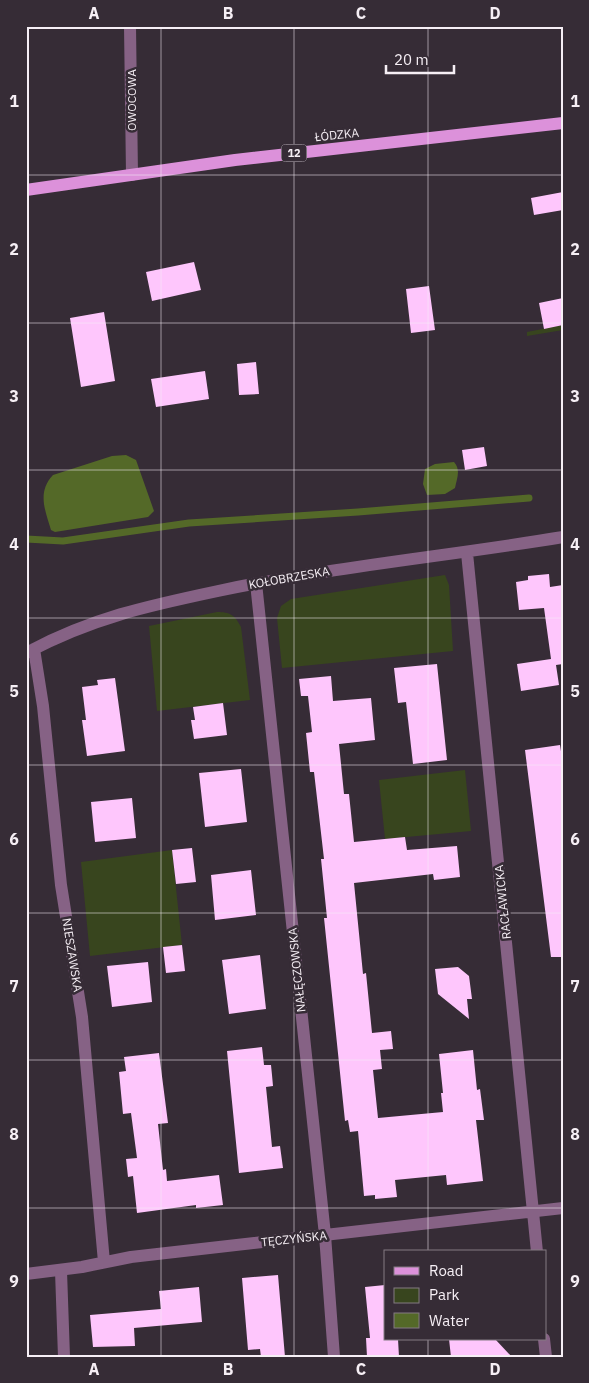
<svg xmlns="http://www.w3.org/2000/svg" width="589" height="1383" font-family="'IBM Plex Sans',sans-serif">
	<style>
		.green { fill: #38451e }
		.water { fill: #546928 }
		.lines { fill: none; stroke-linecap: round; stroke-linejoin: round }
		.stream { stroke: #546928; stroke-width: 7 }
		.building { fill: #fec6fc }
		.minor { stroke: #866285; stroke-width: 12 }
		.major { stroke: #dc91da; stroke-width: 12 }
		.grid { fill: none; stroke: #f6eff5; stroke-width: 1; stroke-opacity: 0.55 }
		.labels { text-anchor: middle; stroke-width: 5; stroke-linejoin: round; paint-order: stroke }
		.shield { fill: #362c36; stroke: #bcb4bc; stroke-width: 1 }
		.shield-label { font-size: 11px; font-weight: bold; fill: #f6eff5 }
		.street-label { font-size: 12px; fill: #f6eff5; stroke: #362c36 }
		.neatline { fill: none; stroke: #f6eff5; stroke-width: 2 }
		.grid-label { font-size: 16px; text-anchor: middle; font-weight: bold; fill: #f6eff5 }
	</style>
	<rect width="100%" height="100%" fill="#362c36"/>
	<path class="green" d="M563,325v5l-36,6v-4z
		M445,575l4,10 4,66 -171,17 -5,-50 4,-12 10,-7z
		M217,612c13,0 18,3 24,15l9,73 -93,11 -8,-85z
		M465,770l6,61 -86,8 -6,-59z
		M172,850l10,95 -92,11 -9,-94z"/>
	<path class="water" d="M126,455l10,5 18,51 -6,6 -93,15 -4,-2c-6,-20 -14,-38 2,-55l59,-19z
		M454,462c7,8 3,16 1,26l-10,6 -18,1 -4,-11 2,-15 10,-5z"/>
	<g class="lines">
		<path class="stream" d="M26,539l37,2 126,-18 169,-11 171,-14"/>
	</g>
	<path class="building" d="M563,192v18l-29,5 -3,-17z
		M194,262l7,28 -49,11 -6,-29z
		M429,286l6,44 -24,3 -5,-44z
		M563,298v27l-19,4 -5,-26z
		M104,312l11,69 -34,6 -11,-69z
		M256,362l3,32 -20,1 -2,-31z
		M205,371l4,28 -53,8 -5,-28z
		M484,447l3,19 -22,4 -3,-20z
		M549,574l1,13 13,-2v79l-7,1 3,20 -38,6 -4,-27 34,-5 -7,-51 -25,2 -3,-28 12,-2v-4z
		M437,664l10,96 -34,4 -7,-62 -8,1 -4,-35z
		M331,676l2,25 38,-3 4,42 -36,4 5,50h5l5,48 51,-5 2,13 50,-4 3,31 -26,3 -1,-6 -79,9 9,91 3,-1 6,60 19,-2 2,18 -13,1 2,19 -9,1 5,48 65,-6 -2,-19h2l-4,-39 34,-4 4,40 3,-1 4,31h-8l7,61 -36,4 -1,-10 -51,5 2,17 -22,2v-4l-11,1 -6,-65 -8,1 -2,-12 -3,1 -21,-203h3l-6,-59h3l-10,-87h-4l-4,-39 6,-1 -4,-36h-7l-2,-17z
		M115,678l10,73 -38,5 -5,-36h4l-4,-33 16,-2 -1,-5z
		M223,703l4,32 -33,4 -3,-19h4l-2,-13z
		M560,745l3,19v193h-12l-26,-207z
		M241,769l6,53 -42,5 -6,-54z
		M132,798l4,40 -41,4 -4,-40z
		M192,848l4,34 -20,2 -4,-34z
		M251,870l5,45 -41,5 -4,-45z
		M182,945l3,26 -19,2 -3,-26z
		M260,955l6,54 -37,5 -7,-54z
		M148,962l4,40 -40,5 -5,-41z
		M458,967l11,9 3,23h-5l2,20 -31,-25 -3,-25z
		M262,1047l2,18h7l1,10 1,11 -7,1 6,60 8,-1 3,22 -44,5 -12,-122z
		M159,1053l9,70 -10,1 5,46 3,-1 1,12 52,-6 4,30 -27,3v-3l-59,8 -4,-37 -5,1 -2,-18 11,-1 -6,-45 -8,1 -4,-42 7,-1 -2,-14z
		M278,1275l7,82h-24l-1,-8 -12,1 -6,-72z
		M385,1285v54h13l1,18h-32l-1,-19h4l-5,-51z
		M199,1287l3,35 -68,6 1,18 -42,1 -3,-32 71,-6 -2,-18z
		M449,1339h46l17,18h-61z"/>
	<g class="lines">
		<path class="minor" d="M130,26l2,149
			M467,553l70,699
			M256,583l69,652 9,122
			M34,649l9,57 18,179 21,132 22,245
			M28,652c64,-34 119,-46 190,-61 114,-24 230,-35 345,-54
			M61,1271l3,86
			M26,1274l56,-7 49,-10 432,-49
			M544,1339l2,18"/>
		<path class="major" d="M26,190l209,-30 328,-37"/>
	</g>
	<path class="grid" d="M161,26v1331M294,26v1331M428,26v1226M26,175h537M26,323h537M26,470h537M26,618h537M26,765h537M26,913h537M26,1060h537M26,1208h537M428,1339v18"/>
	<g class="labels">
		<rect class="shield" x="281.5" y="144.5" width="25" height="17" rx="4"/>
		<g class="shield-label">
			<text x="294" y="157">12</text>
		</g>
		<g class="street-label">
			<text transform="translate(132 100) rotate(-90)" y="4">OWOCOWA</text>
			<text transform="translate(337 135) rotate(-6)" y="4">ŁÓDZKA</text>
			<text transform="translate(289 578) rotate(-10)" y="4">KOŁOBRZESKA</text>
			<text transform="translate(503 902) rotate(-96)" y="4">RACŁAWICKA</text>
			<text transform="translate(72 955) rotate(81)" y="4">NIESZAWSKA</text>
			<text transform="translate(297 970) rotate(-96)" y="4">NAŁĘCZOWSKA</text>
			<text transform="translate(294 1239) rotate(-6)" y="4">TĘCZYŃSKA</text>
		</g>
	</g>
	<rect width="589" height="1383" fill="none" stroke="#362c36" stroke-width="55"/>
	<rect x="384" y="1250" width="162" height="90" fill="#362c36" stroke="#837a82"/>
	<rect x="394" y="1267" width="25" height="8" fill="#dc91da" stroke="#837a82"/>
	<text x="429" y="1276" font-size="15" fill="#f6eff5">Road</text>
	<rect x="394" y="1288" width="25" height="15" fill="#38451e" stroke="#837a82"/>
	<text x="429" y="1300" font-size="15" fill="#f6eff5">Park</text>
	<rect x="394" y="1313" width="25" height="15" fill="#546928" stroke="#837a82"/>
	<text x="429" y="1326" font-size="15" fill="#f6eff5">Water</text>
	<path d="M386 65v8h68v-8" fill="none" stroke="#f6eff5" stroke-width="2.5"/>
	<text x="394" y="65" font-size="15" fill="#f6eff5" stroke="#362c36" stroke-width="4" paint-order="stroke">20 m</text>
	<rect x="28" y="28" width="534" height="1328" class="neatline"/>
	<g class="grid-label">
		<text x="94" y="19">A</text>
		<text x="228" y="19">B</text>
		<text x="361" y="19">C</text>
		<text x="495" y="19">D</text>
		<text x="14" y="107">1</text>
		<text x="575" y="107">1</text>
		<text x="14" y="255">2</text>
		<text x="575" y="255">2</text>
		<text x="14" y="402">3</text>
		<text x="575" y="402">3</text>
		<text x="14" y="550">4</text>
		<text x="575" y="550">4</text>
		<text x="14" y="697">5</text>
		<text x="575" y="697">5</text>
		<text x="14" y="845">6</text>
		<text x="575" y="845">6</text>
		<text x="14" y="992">7</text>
		<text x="575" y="992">7</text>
		<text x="14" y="1140">8</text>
		<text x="575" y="1140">8</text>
		<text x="14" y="1287">9</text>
		<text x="575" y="1287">9</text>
		<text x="94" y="1375">A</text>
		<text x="228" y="1375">B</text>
		<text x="361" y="1375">C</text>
		<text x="495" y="1375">D</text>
	</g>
</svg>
